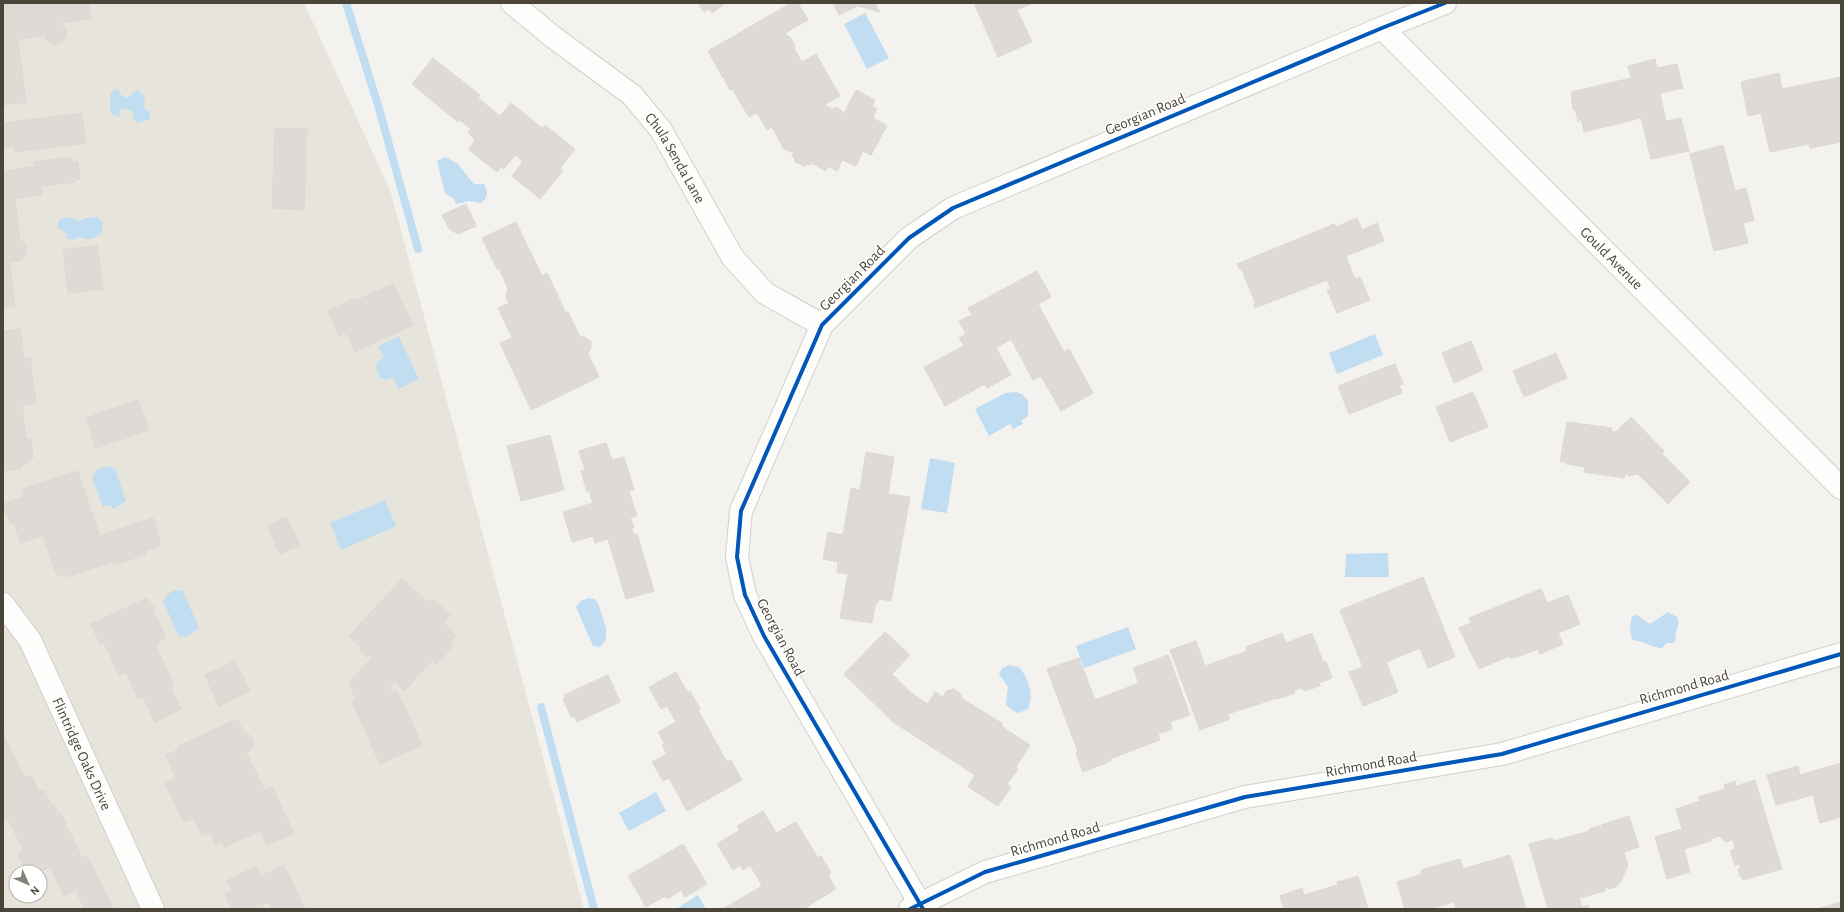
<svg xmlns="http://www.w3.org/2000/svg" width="1844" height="912" font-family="'Alegreya Sans',sans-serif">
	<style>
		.residential { fill: #e7e4dc; fill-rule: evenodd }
		.water { fill: #c0ddf1 }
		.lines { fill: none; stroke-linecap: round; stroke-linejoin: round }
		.stream { stroke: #c0ddf1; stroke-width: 8 }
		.building { fill: #dedbd6; stroke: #dcd9d4 }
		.street-casing { stroke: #d2d0cb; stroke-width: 24 }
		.street { stroke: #fdfdfc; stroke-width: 22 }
		.cycleway-casing { stroke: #fff; stroke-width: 6 }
		.cycleway { stroke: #0057b8; stroke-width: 4 }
		.labels { text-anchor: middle; stroke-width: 3; stroke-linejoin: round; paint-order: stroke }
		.street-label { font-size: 15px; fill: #4b4439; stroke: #fff }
	</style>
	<rect width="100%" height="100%" fill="#f4f2ee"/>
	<path class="residential" d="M3,3h301l86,187 194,719h-581zM16,872h24v24h-24z"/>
	<path class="water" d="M865,13l24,45 -22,11 -23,-45z
		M117,89l5,7 6,2 9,-8c9,5 8,9 7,18l6,5v6l-13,4 -4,-6v-5l-7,-4 -5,1 -2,5 2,3 -10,-3c-2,-6 1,-11 -1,-18l2,-5z
		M446,157l12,7 16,20h10c4,8 5,12 -3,19l-12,-2 -13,3 -3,-6 -8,-5 -8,-32z
		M69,217l10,4 7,-3 11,-1 6,5 -1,10c-8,7 -12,9 -22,5l-8,3 -6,-2 1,-3 -4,-5 -6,-1 2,-9z
		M1375,334l8,21 -46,19 -8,-21z
		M399,337l20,42 -20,10 -6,-12 -8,3c-8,-4 -10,-10 -8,-18l7,-4 -6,-12z
		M1016,392l6,2 6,7v15l-7,5 2,3 -10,5 -3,-5 -21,12 -14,-27 30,-16z
		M930,458l25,5 -8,50 -26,-4z
		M107,466l8,3 11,32 -13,8 -2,-3 -5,-1 -3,3 -11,-31 6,-8z
		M385,500l11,26 -55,24 -11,-27z
		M1388,553l1,24h-44l1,-23z
		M175,590l8,1 16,37 -11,8 -9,1 -16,-36 5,-7z
		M588,598l6,1 4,4 8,25v12l-6,7 -7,-1 -17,-39 5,-6z
		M1668,612l9,5c3,7 0,9 -1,16 -1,4 1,5 -2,10h-7l-5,5c-10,0 -18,-7 -29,-8 -4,-7 -3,-16 -1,-24l5,-1 13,9z
		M1128,627l8,22 -52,19 -8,-22z
		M1009,665l10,2c10,13 15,26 9,42l-10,4 -6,-3 -6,-5 2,-18 -9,-13 3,-6z
		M656,792l10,19 -37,20 -10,-18z
		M698,895l8,14h-30z"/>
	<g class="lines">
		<path class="stream" d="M346,3l32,102 40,144
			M541,707l53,202"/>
	</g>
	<path class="building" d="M3,3h86l2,16 -32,4 6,5 1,8 -5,7 -8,1 -7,-5 -1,-4 -27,4 8,63 -23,3z
		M698,3h28l-14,10 -3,-4 -5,3z
		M791,3h7l10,17 -23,13 2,3 3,1 5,9 -1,3 8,13 14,-8 24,42 -16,9 7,3 -1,2 6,-3 6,4 1,4 13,-25 19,10 -3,6 5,3 -4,9 14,8 -16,29 -8,-4 -7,15 -14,-6 -5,11 -9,-5 -2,5 -15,-8 -1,2 -2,-1 -4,2 -9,-4 -1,-5 -2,-1 2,-5 -3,1 -7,-3 -12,-22 -5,3 -10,-17 -8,4 -16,-27 -4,-1 -4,-9v-3l-2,1 -15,-27z
		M833,3h42l5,9 -22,-6 -19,9z
		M974,3h59l-16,7 15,32 -34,15z
		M433,58l47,37 -2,3 22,18 11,-13 31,25 3,-3 30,24 -15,19 3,3 -23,28 -28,-23 11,-15 -8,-6 -11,14 -3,-2 -4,5 -28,-22 6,-10 -7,-7 3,-4 -11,-9 -2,2 -46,-38z
		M1655,59l2,9 20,-4 6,24 -23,5 6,28 15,-3 8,33 -38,8 -10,-41 -57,14 -3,-13 -3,2 -3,-12 -2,1 -2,-18 60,-14 -3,-12z
		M1779,73l3,16 59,-12v65l-31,6 -1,-4 -39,8 -9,-39 -13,3 -7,-34z
		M82,113l4,30 -71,9 -1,-6 -11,1v-30l1,6z
		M275,128l32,1 -3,81 -32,-2z
		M1723,145l12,46 11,-3 8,32 -11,3 5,20 -34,8 -24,-97z
		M72,157v5h6l2,17 -5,1v2l-34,4 1,9 -27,3 5,42 5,4 1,9 -5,8 -11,1 5,44 -12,2v-137l31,-5v-4z
		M466,204l10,22 -18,8 -9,-5 -7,-14z
		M1357,218l5,12 15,-7 7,18 -38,15 9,23 5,-2 10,23 -33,13 -10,-23 4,-1 -4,-9 -72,28 -1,-4h2l-15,-36 -2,1 -2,-5 97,-40 2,3z
		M516,222l26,54 5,-3 19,40 2,-1 12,25h5l6,5v6l-3,5 11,24 -68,33 -31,-67 12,-5 -14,-30 11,-5 -3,-6 2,-9 -9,-20 -2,1 -15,-31z
		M97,245l6,44 -35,4 -5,-43z
		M1037,271l14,26 -13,7 26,48 5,-3 24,44 -32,18 -20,-35 -8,4 -22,-41 -15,9 15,27 -24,13 -2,-4 -40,22 -21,-39 40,-21 -5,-8 7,-4 -7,-13 13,-6 -4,-7z
		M393,284l20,41 -58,27 -8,-19 -8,3 -11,-25 26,-12 1,2z
		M20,329l4,29h6l6,45 -14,2 4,34h5l2,19 -11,7v3l-19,3v-140z
		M1471,341l12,29 -29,13 -12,-30z
		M1556,353l11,25 -43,19 -11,-26z
		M1395,364l8,20 -4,1 3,8 -53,21 -11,-28z
		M1473,392l15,35 -38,15 -14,-35z
		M138,400l11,30 -53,18 -10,-30z
		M1631,417l33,34 -2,3 28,28 -22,22 -30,-30 -9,2 -4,-3 -1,5 -40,-6 1,-5 -19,-3v-2h-6l7,-40 45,6v4h4z
		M550,435l14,55 -43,11 -14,-55z
		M606,443l6,17 12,-3 10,33 -5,1 8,25 -7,2 4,9 -2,1 2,7 3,-1 17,57 -28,8 -18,-60 -13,4 -2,-7 -21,6 -9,-30 30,-9 -4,-12 -2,1 -6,-21 4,-1 -6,-19z
		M866,452l28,5 -6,37 22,3 -19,104 -12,-2 -1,4 -2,-1 -4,21 -32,-5 8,-44 -11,-2 1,-10 -15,-3 5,-27 15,3 8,-47 9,2z
		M78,471l22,65 53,-18 8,27 -16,6 1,3 -32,11 -1,-4 -46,16 -1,-4 -9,3 -14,-41 -22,8 -7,-20 -4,1 -7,-20 19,-6v-3l2,-1 -1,-5z
		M286,517l14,28 -20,9 -13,-28z
		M1423,577l32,80 -27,11 -8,-20 -34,14 12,30 -35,14 -14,-34 14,-5 -23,-57z
		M402,579l26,24 4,-5 18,17 -7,7 14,14 -7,7 3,3 -17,19 -4,-4 -28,30 -9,-9 -6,6 4,4 4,-1 25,54 -42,19 -28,-62 4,-2 -7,-17 23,-25 -3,-3 -2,2 -7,-7 2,-2 -13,-12z
		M1541,589l6,14 21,-8 12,29 -22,9 5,11 -23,10 -2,-5 -27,10 -2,-3 -30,13 -20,-41 12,-5 -2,-5z
		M147,598l8,11 -2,1 13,28 -11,6 19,41 -4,2 11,22 -26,13 -12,-25 -4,2 -13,-27 -7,3 -15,-33 -4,2 -9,-20z
		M885,632l25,23 -18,19 19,19 17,11 7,-12 8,5 3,-6 8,-2 7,5v4l42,26 -2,2 29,19 -14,22 2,2 -11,15 4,3 -13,19 -30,-19 7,-12 -82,-53 -49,-48z
		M1282,633l4,10 26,-10 11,29 3,-1 6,17 -13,5 1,3 -16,5 -2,-3 -8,2 1,3 -18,6v-1l-49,16 2,5 -30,11 -30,-80 26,-9 9,25 42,-15 -1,-4z
		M1168,655l22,60 -20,7 2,7 -14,5 2,6 -50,19 1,2 -28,11 -7,-19 2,-1 -31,-83 32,-11 16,42 44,-17 -6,-15z
		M235,661l15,30 -31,15 -14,-31z
		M676,672l12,21 2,-2 10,18 -2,1 29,52 4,-2 11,20 -55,31 -18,-33 -6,3 -11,-19 15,-8 -5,-9 3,-1 -7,-12 18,-10 -9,-16 -6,3 -12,-22z
		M608,675l12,27 -43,20 -3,-6 -3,1 -8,-18 2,-1 -1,-3z
		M237,719l7,14 7,3 3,6 -3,8 -5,2 19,38 7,-3 22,46 -27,12 -7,-14 -36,16 -2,-5 -6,3 -6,-13 -8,4 -8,-18 -10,4 -19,-39 11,-5 -10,-23 14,-6 -1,-3z
		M3,733l22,45 6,-3 8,17 5,-2 8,16 2,-1 5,10 2,-1 5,10 -2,1 3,6 2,-1 13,29 5,-3 26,52h-29l-8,-18 -12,6 -14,-29 -11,5h-12l-9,-18 6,-3 -16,-32 -5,2z
		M1841,763v54l-21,6 -7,-28 -37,10 -9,-30 31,-9 2,9z
		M1755,780l27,89 -39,11 -1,-4 -2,1 -2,-8 2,-1 -1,-4 -4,1 -5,-14 5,-2 -2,-9 -7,2 -7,-6 -9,3 1,2 -27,8 6,23 -23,7 -12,-42 27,-8 -6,-20 24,-8 -2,-4 27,-8 -1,-4 11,-4 1,5z
		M763,811l13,22 20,-11 22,36 3,-2 10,17 -3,2 8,14 -33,20h-80l39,-23 -12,-21 -7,5 -3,-5 -7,5 -16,-26 23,-14 -3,-4z
		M1629,816l10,31 -15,5 4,14 -9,18 -3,3 -7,2 -1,-2 -4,1 1,3 -26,7 3,9 6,-2 1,4h-41l-19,-65 23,-6 1,3 37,-10 -1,-2 10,-3 4,2 -2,-3z
		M683,844l24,40 -22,13 -4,-7 -14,9 -2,-3 -19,11 -18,-31z
		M1510,855l16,54h-70l-2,-7 -24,7h-25l-8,-27 25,-8 -1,-4 39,-11 3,10z
		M284,865l21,44h-33l-3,-6 -3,1 -1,-2 -4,2 3,5h-32l-7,-15 7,-4 -5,-10 29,-14 5,10z
		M1358,876l10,33h-84l-4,-13 22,-8 2,7 34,-10 -1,-3z
		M1841,902v7h-24z"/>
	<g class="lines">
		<g class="street-casing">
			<g id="street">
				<path id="s1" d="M512,3l41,34 79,58 29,35 72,128 32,35 57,32"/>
				<path id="s2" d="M1382,28l459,460"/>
				<path id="s3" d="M3,604l27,36 123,269"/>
				<path d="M910,909l75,-37 260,-75 257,-43 339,-100"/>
				<path d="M923,909l-159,-273 -19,-41 -8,-38 4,-46 81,-186 87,-87 44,-30 429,-180 63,-25"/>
			</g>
		</g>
		<use href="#street" class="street"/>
		<g class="cycleway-casing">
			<path id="cycleway" d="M910,909l75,-37 260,-75 257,-43 339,-100
				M923,909l-159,-273 -19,-41 -8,-38 4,-46 81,-186 87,-87 44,-30 429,-180 63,-25"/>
		</g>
		<use href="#cycleway" class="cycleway"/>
	</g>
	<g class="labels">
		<g class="street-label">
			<text transform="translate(1145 114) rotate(-23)" y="5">Georgian Road</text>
			<text dy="5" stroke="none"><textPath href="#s1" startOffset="228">Chula Senda Lane</textPath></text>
			<text dy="5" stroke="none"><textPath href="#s2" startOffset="325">Gould Avenue</textPath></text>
			<text transform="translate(852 278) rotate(-45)" y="5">Georgian Road</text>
			<text transform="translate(781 637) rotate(62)" y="5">Georgian Road</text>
			<text transform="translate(1684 687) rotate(-16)" y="5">Richmond Road</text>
			<text dy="5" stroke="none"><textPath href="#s3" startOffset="170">Flintridge Oaks Drive</textPath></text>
			<text transform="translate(1371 764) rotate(-10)" y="5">Richmond Road</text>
			<text transform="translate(1055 839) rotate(-16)" y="5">Richmond Road</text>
		</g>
	</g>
	<rect width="1844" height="912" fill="none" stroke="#4b4439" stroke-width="8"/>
	<g transform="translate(28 884) rotate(135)"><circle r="19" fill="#ffffff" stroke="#b7b4b0"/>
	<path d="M0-3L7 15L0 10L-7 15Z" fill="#868178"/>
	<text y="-6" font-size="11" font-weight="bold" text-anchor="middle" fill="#4b4439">N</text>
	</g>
</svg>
